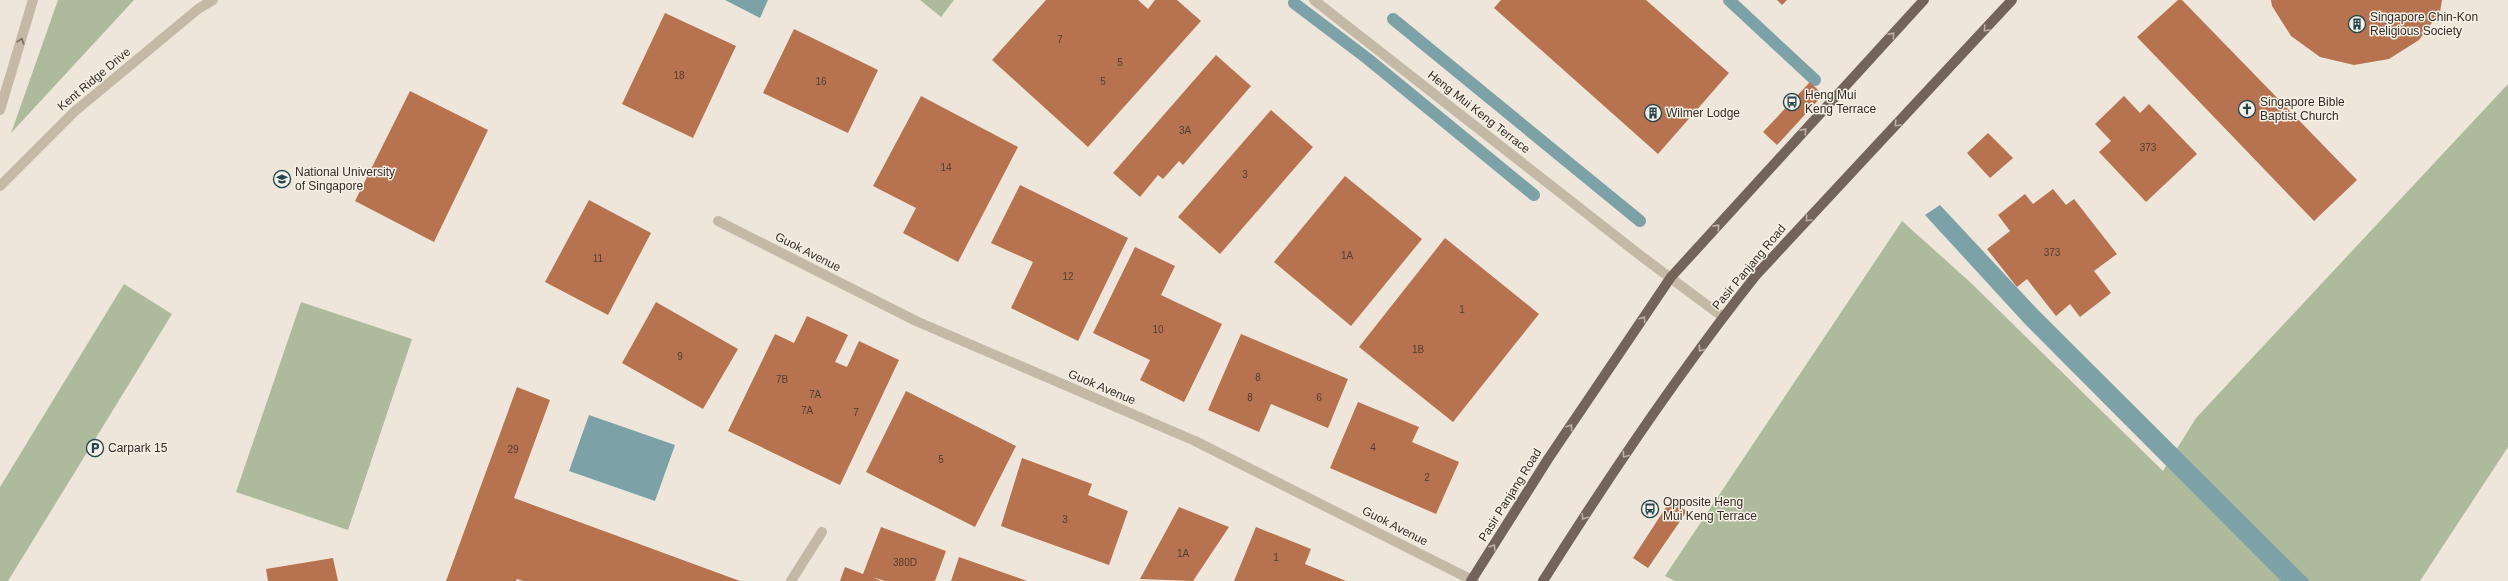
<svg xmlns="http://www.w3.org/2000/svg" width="2508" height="581" font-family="Helvetica,sans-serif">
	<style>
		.green { fill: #adbb9c }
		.water { fill: #7ca1a7 }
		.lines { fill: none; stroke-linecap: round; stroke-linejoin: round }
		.stream { stroke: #7ca1a7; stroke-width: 12 }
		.building { fill: #b7734f }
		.minor { stroke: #c4b8a7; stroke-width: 10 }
		.major { stroke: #72645a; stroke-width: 10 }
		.oneway { stroke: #bbb1a6 }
		.oneway2 { stroke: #746a61 }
		.labels { text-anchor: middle; stroke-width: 3; stroke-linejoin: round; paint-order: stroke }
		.number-label { font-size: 10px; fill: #533d31 }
		.poi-label { font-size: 12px; fill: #322b27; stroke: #f6f0e5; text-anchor: start }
		.street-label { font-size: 12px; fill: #322b27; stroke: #f6f0e5 }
	</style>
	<rect width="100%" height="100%" fill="#eee6da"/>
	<path class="green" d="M58,0h76l-123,133 4,-11z
		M920,0h34l-13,17z
		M2508,84v363l-88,134h-745l-10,-5 237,-355 68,61 193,189 33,-53z
		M124,284l48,30 -164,267h-8v-94z
		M301,302l111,37 -64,191 -112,-38z"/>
	<path class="water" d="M725,0h43l-8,18z
		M1940,205l98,105 272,271h-29l-256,-257 -100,-109z
		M589,415l86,30 -20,56 -86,-30z"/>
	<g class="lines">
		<path class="stream" d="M1729,0l86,80
			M1294,3l74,56 166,136
			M1393,19l247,202"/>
	</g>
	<path class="building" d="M1046,0h92l10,9 7,-9h22l24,21 -113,126 -96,-87z
		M1501,0h145l83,73 -71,81 -164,-146z
		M1777,0h10l-5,5z
		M2178,0h4l175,180 -43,41 -177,-184z
		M2271,0h171l-2,12 -21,28 -30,19 -35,6 -34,-8 -29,-21 -19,-30z
		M665,13l71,33 -43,92 -71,-34z
		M794,29l84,41 -30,63 -85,-40z
		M1216,55l35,31 -68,79 -4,-4 -16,18 -5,-4 -18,22 -27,-24z
		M1810,82l13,13 -46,50 -14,-13z
		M410,91l78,39 -54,112 -79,-41z
		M921,96l97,51 -60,115 -55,-29 13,-25 -43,-22z
		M2124,96l16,17 9,-9 48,50 -51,48 -47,-50 12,-11 -16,-17z
		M1271,110l42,37 -93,107 -42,-37z
		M1988,133l25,25 -23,20 -23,-25z
		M1345,176l77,63 -71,87 -77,-64z
		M1020,185l108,53 -50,103 -67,-33 22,-46 -42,-19z
		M2053,189l13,16 8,-6 43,55 -23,17 17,22 -31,24 -10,-13 -14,12 -29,-37 -10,8 -30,-38 23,-18 -12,-16 27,-21 8,10z
		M589,200l62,33 -43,82 -63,-33z
		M1445,238l94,76 -86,108 -94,-75z
		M1135,247l40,19 -14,29 61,29 -38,78 -44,-22 10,-20 -57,-27z
		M656,302l82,47 -35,60 -81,-46z
		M807,316l41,19 -13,27 12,5 12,-26 40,19 -59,125 -112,-54 47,-97 19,9z
		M1241,334l107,45 -20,49 -57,-24 -12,28 -51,-22z
		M517,387l33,13 -36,98 226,83h-217l-6,-2 -1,2h-70z
		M906,391l110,55 -41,81 -109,-55z
		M1358,402l61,25 -7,15 47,20 -23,52 -106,-46z
		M1022,458l70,26 -4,11 40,16 -19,54 -108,-39z
		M1670,501l17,10 -39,57 -15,-10z
		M1179,507l50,20 -36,54 -53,-2z
		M881,527l65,24 -11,30h-50l-13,-4 9,4h-41l5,-14 18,7z
		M1256,527l55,22 -6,15 41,17h-112z
		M959,557l68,24h-76z
		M333,558l5,23h-70l-2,-12z"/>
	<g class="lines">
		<path class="minor" d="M1314,0l327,256 82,61
			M0,110l33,-110
			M0,186l74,-74 124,-103 15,-9
			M718,221l198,100 279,120 279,140
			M791,581l31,-49"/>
		<path class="major" d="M1471,581l77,-122 123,-182 253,-277
			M1543,581c66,-105 136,-209 214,-307l255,-274"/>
	</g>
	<defs><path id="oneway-chevron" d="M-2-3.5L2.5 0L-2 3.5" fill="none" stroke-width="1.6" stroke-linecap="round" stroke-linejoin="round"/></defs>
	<g class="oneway">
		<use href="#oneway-chevron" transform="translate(1986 29) rotate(133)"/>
		<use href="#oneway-chevron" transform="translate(1892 35) rotate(-48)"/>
		<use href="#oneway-chevron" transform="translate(1897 124) rotate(133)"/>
		<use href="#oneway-chevron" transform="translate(1804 131) rotate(-48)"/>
		<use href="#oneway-chevron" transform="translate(1808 219) rotate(133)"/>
		<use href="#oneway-chevron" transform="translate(1717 227) rotate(-48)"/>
		<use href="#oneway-chevron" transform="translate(1643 319) rotate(-56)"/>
		<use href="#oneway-chevron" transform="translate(1701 349) rotate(126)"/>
		<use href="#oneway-chevron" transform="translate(1570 427) rotate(-56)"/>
		<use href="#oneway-chevron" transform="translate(1625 455) rotate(126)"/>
		<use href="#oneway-chevron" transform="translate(1584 517) rotate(122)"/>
		<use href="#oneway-chevron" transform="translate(1493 547) rotate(-58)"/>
	</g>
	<use class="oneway2" href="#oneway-chevron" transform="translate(21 41) rotate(-73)"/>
	<defs>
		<g id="building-ring" transform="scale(0.9)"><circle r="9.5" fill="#f6f0e5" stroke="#22464e" stroke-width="1.5"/><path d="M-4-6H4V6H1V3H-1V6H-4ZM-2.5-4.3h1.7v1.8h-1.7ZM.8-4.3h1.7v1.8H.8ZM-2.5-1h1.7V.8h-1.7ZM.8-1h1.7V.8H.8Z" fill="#22464e"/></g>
		<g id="bus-ring" transform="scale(0.9)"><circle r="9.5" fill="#f6f0e5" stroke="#22464e" stroke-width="1.5"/><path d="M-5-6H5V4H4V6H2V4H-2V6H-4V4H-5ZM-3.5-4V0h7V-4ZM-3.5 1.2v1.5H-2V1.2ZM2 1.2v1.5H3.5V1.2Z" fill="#22464e"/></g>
		<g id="church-ring" transform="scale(0.9)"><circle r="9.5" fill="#f6f0e5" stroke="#22464e" stroke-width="1.5"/><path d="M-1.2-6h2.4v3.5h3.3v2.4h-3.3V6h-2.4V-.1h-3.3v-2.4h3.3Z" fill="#22464e"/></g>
		<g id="university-ring" transform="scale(0.9)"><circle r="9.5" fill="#f6f0e5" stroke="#22464e" stroke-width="1.5"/><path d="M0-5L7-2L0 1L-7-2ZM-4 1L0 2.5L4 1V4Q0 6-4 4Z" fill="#22464e"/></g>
		<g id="parking-ring" transform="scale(0.9)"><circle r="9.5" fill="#f6f0e5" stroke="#22464e" stroke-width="1.5"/><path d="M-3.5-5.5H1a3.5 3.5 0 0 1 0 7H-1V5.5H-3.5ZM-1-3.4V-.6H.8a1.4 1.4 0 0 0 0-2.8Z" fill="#22464e"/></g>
	</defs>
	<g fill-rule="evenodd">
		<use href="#building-ring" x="2357" y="24"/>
		<use href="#bus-ring" x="1792" y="102"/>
		<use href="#church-ring" x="2247" y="109"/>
		<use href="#building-ring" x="1653" y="113"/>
		<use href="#university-ring" x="282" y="179"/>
		<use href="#parking-ring" x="95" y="448"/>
		<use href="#bus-ring" x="1650" y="509"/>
	</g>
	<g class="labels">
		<g class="number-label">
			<text x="1060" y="43">7</text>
			<text x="1120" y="66">5</text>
			<text x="679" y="79">18</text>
			<text x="821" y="85">16</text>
			<text x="1103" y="85">5</text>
			<text x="1185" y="134">3A</text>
			<text x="2148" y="151">373</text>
			<text x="946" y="171">14</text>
			<text x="1245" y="178">3</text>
			<text x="2052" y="256">373</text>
			<text x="1347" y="259">1A</text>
			<text x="598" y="262">11</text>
			<text x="1068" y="280">12</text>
			<text x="1462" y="313">1</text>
			<text x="1158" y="333">10</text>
			<text x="1418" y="353">1B</text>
			<text x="680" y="360">9</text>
			<text x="1258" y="381">8</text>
			<text x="782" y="383">7B</text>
			<text x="815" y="398">7A</text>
			<text x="1250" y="401">8</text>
			<text x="1319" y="401">6</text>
			<text x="807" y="414">7A</text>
			<text x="856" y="416">7</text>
			<text x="1373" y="451">4</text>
			<text x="513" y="453">29</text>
			<text x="941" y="463">5</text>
			<text x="1427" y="481">2</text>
			<text x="1065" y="523">3</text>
			<text x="1183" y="557">1A</text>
			<text x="1276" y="561">1</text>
			<text x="905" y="566">380D</text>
		</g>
		<g class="poi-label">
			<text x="2370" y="21">Singapore Chin-Kon<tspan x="2370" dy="14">Religious Society</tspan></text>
			<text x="1805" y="99">Heng Mui<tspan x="1805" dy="14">Keng Terrace</tspan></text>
			<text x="2260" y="106">Singapore Bible<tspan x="2260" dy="14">Baptist Church</tspan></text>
			<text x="1666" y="117">Wilmer Lodge</text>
			<text x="295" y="176">National University<tspan x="295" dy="14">of Singapore</tspan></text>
			<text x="108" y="452">Carpark 15</text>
			<text x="1663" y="506">Opposite Heng<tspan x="1663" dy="14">Mui Keng Terrace</tspan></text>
		</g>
		<g class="street-label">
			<text transform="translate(94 79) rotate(-40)" y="4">Kent Ridge Drive</text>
			<text transform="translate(1479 112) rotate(38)" y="4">Heng Mui Keng Terrace</text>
			<text transform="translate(808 252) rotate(27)" y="4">Guok Avenue</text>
			<text transform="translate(1749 267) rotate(-50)" y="4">Pasir Panjang Road</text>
			<text transform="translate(1102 387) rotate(23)" y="4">Guok Avenue</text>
			<text transform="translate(1510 495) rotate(-58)" y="4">Pasir Panjang Road</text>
			<text transform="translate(1395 526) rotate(27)" y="4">Guok Avenue</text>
		</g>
	</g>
</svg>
